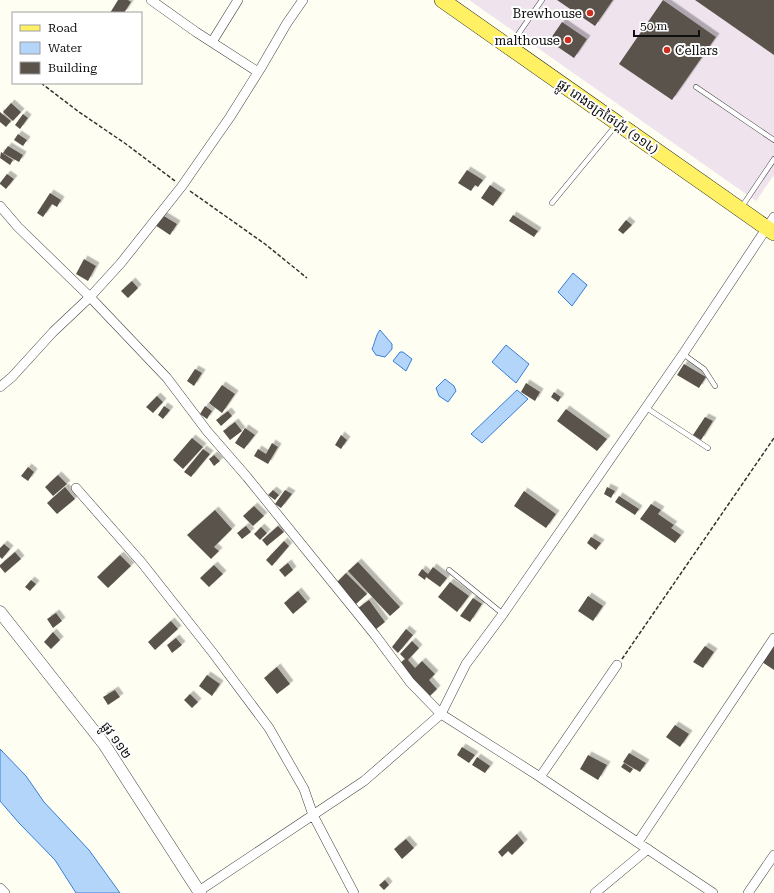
<svg xmlns="http://www.w3.org/2000/svg" width="774" height="893" font-family="'Roboto Serif','Noto Sans Khmer',serif">
	<style>
		.industrial { fill: #efe4ee }
		.water { fill: #b4d5fa; stroke: #367ed7 }
		.building { fill: #5a534c; filter: url(#shadow) }
		.lines { fill: none; stroke-linecap: round; stroke-linejoin: round }
		.service-casing { stroke: #434343; stroke-width: 5.5 }
		.minor-casing { stroke: #434343; stroke-width: 10 }
		.tertiary-casing { stroke: #434343; stroke-width: 13 }
		.primary-casing { stroke: #212121; stroke-width: 16 }
		.path { stroke: #323232; stroke-width: 1.5; stroke-dasharray: 4 2; stroke-linecap: butt }
		.service { stroke: #fff; stroke-width: 4.5 }
		.minor { stroke: #fff; stroke-width: 9 }
		.tertiary { stroke: #fff; stroke-width: 12 }
		.primary { stroke: #fff163; stroke-width: 15 }
		.poi-dot { fill: #cb2f1d; stroke: #fff; stroke-width: 1.5 }
		.labels { text-anchor: middle; stroke-width: 4; stroke-linejoin: round; paint-order: stroke }
		.poi-label { font-size: 13px; fill: #101010; stroke: #fff; text-anchor: end }
		.street-label { font-size: 13px; fill: #101010; stroke: #fff }
	</style>
	<defs>
		<filter id="shadow"><feDropShadow dx="3.5" dy="-3.5" stdDeviation="0" flood-color="#0004"/></filter>
	</defs>
	<rect width="100%" height="100%" fill="#fffef3"/>
	<path class="industrial" d="M469,0h305v175l-18,26z"/>
	<path class="water" d="M573,273l14,12 -15,21 -14,-14z
		M380,330l12,14v5l-7,8 -9,-2 -4,-6c3,-6 4,-15 8,-19z
		M506,345l23,19 -13,19 -24,-21z
		M400,352h3l9,7 -6,12 -13,-10z
		M445,379l9,7 2,5 -8,11 -9,-6 -3,-8z
		M517,390l11,9 -46,44 -11,-9z
		M0,749l26,27 18,26 45,48 31,43h-44l-21,-33 -36,-37 -19,-22z"/>
	<path class="building" d="M118,0h10l3,2 -7,11h-14z
		M557,0h56l-18,26z
		M663,0l53,37 -44,63 -53,-36z
		M695,0h79v55z
		M562,22l25,17 -13,19 -25,-17z
		M11,103l10,9 -8,9 -10,-9z
		M0,112l11,9 -5,6 -6,-5z
		M23,114l5,4 -8,11 -5,-4z
		M18,134l9,6 -4,6 -9,-6z
		M8,146l15,9 -4,7 -16,-9z
		M1,152l12,8 -3,5 -10,-7z
		M467,170l16,10 -5,7 -3,-2 -4,6 -13,-8z
		M7,174l7,5 -8,10 -6,-5v-1z
		M490,185l12,8 -9,13 -12,-8z
		M50,193l11,7 -4,7 -5,-3 -9,13 -6,-4z
		M159,213l18,11 -7,11 -18,-12z
		M513,215l25,16 -4,6 -25,-16z
		M626,220l6,5 -9,9 -5,-4z
		M84,259l12,7 -8,15 -12,-7z
		M132,281l6,7 -10,10 -7,-7z
		M684,364l22,13 -7,11 -22,-13z
		M195,369l7,4 -8,13 -7,-5z
		M526,383l14,9 -5,9 -14,-9z
		M222,385l13,9 -13,19 -13,-10z
		M554,392l7,5 -3,5 -7,-5z
		M157,396l6,6 -10,11 -7,-6z
		M164,406l6,4 -7,9 -5,-4z
		M205,406l7,5 -5,8 -7,-5z
		M566,409l41,30 -10,12 -40,-30z
		M228,411l4,5 -11,10 -5,-6z
		M705,417l8,4 -12,19 -8,-5z
		M235,422l7,9 -12,9 -7,-9z
		M245,428l10,7 -11,14 -9,-6z
		M341,435l6,5 -6,9 -6,-4z
		M192,438l11,9 -20,22 -10,-9z
		M272,443l6,4 -10,17 -14,-8 4,-7 8,5z
		M203,449l7,5 -19,23 -7,-5z
		M214,455l6,6 -6,5 -5,-7z
		M28,467l6,5 -6,9 -7,-5z
		M58,475l9,9 -14,12 -8,-9z
		M65,487l10,12 -18,15 -10,-11z
		M607,487l8,4 -4,7 -7,-4z
		M273,490l6,5 -4,5 -7,-5z
		M285,490l7,4 -11,14 -6,-4z
		M524,491l32,23 -10,14 -32,-22z
		M619,496l20,13 -4,6 -20,-13z
		M651,504l10,6 -3,4 16,11 -3,3 10,7 -6,8 -35,-24z
		M254,506l10,10 -11,10 -10,-10z
		M215,510l17,19 -18,18 5,4 -8,8 -24,-24z
		M246,526l5,6 -9,7 -5,-6z
		M278,526l6,6 -17,14 -5,-6z
		M261,527l6,6 -7,7 -6,-6z
		M591,537l10,6 -5,7 -9,-7z
		M284,541l5,5 -17,20 -6,-6z
		M4,544l6,5 -8,10 -2,-2v-9z
		M15,552l6,7 -16,14 -5,-6v-2z
		M120,555l11,11 -23,22 -11,-11z
		M358,562l42,45 -10,9 -42,-45z
		M288,563l5,7 -8,7 -6,-7z
		M214,565l9,9 -14,13 -9,-9z
		M433,567l14,11 -7,9 -14,-10 -1,3 -7,-5 4,-6 6,5z
		M346,573l21,21 -11,10 -21,-20z
		M31,580l5,4 -6,7 -5,-4z
		M450,582l19,14 -12,16 -19,-15z
		M298,591l9,11 -14,12 -9,-11z
		M588,596l15,10 -10,15 -15,-10z
		M473,598l9,6 -12,18 -10,-6z
		M369,600l16,22 -10,8 -17,-22z
		M56,613l6,8 -9,7 -6,-9z
		M171,621l7,8 -23,21 -7,-8z
		M406,629l7,6 -15,18 -6,-6z
		M53,632l7,8 -9,9 -7,-7z
		M176,638l6,7 -10,8 -5,-8z
		M412,641l7,7 -11,12 7,8 7,-7 13,13 -6,6 8,9 -8,8 -30,-33 6,-5 -5,-5z
		M774,643v27l-12,-8z
		M705,646l9,6 -11,16 -10,-6z
		M277,667l13,17 -13,10 -13,-16z
		M207,675l13,9 -8,12 -13,-10z
		M115,690l5,7 -12,8 -5,-8z
		M190,694l8,8 -6,6 -8,-8z
		M675,725l14,9 -9,13 -14,-10z
		M462,747l13,8 -6,8 -12,-8z
		M629,753l17,10 -6,9 -17,-10z
		M588,755l19,10 -9,15 -18,-11z
		M477,757l13,9 -5,7 -13,-8z
		M624,763l9,6 -3,4 -9,-6z
		M517,834l7,9 -12,12 -4,-4 -6,6 -4,-5z
		M406,839l8,9 -12,11 -8,-10z
		M385,880l4,5 -5,5 -5,-5z"/>
	<g class="lines">
		<g class="service-casing">
			<path id="service" d="M510,46l32,-46
				M696,87l78,53
				M552,203l65,-79
				M741,208l33,-49
				M683,354l21,15 11,17
				M645,407l63,41
				M449,570l54,44"/>
		</g>
		<g class="minor-casing">
			<path id="minor" d="M151,0l45,32 62,40
				M212,42l26,-42
				M0,206l18,21 72,70 77,81 40,53 40,46 128,158 35,47 31,32 99,63 173,116
				M0,387l12,-10 41,-45 37,-35 31,-34 61,-77 48,-69 32,-51 25,-43 16,-23
				M76,488l66,75 71,90 56,75 35,61 9,26 41,78
				M540,777l77,-112
				M638,842l136,-204
				M0,888l5,5
				M199,891l165,-110 77,-67 25,-50 37,-50 180,-260 91,-137
				M595,893l53,-44
				M748,893l26,-38"/>
		</g>
		<g class="tertiary-casing">
			<path id="tertiary" d="M0,612l104,132 96,149"/>
		</g>
		<g class="primary-casing">
			<path id="primary" d="M442,0l332,233"/>
		</g>
		<path class="path" d="M41,83l38,29 47,32 49,37
			M190,191l75,53 42,34
			M622,659l152,-221"/>
		<use href="#service" class="service"/>
		<use href="#minor" class="minor"/>
		<use href="#tertiary" class="tertiary"/>
		<use href="#primary" class="primary"/>
	</g>
	<g class="poi-dot">
		<circle cx="590" cy="13" r="4"/>
		<circle cx="568" cy="40" r="4"/>
		<circle cx="667" cy="50" r="4"/>
	</g>
	<g class="labels">
		<g class="poi-label">
			<text x="582" y="18">Brewhouse</text>
			<text x="560" y="45">malthouse</text>
			<text x="675" y="55" text-anchor="start">Cellars</text>
		</g>
		<g class="street-label">
			<text transform="translate(608 116) rotate(35)" y="5">ផ្លូវ រោងចក្រថៃហ្គ័រ (១១៤)</text>
			<text transform="translate(117 740) rotate(55)" y="5">ផ្លូវ ១១២</text>
		</g>
	</g>
	<rect x="12" y="12" width="130" height="72" fill="#ffffff" stroke="#9f9f9f"/>
	<rect x="20" y="25" width="20" height="6" fill="#fff163" stroke="#9f9f9f"/>
	<text x="48" y="32" font-size="12" fill="#101010">Road</text>
	<rect x="20" y="42" width="20" height="12" fill="#b4d5fa" stroke="#9f9f9f"/>
	<text x="48" y="52" font-size="12" fill="#101010">Water</text>
	<rect x="20" y="62" width="20" height="12" fill="#5a534c" stroke="#9f9f9f"/>
	<text x="48" y="72" font-size="12" fill="#101010">Building</text>
	<path d="M634 30v6h65v-6" fill="none" stroke="#101010" stroke-width="2"/>
	<text x="640" y="30" font-size="12" fill="#101010" stroke="#ffffff" stroke-width="3" paint-order="stroke">50 m</text>
</svg>
